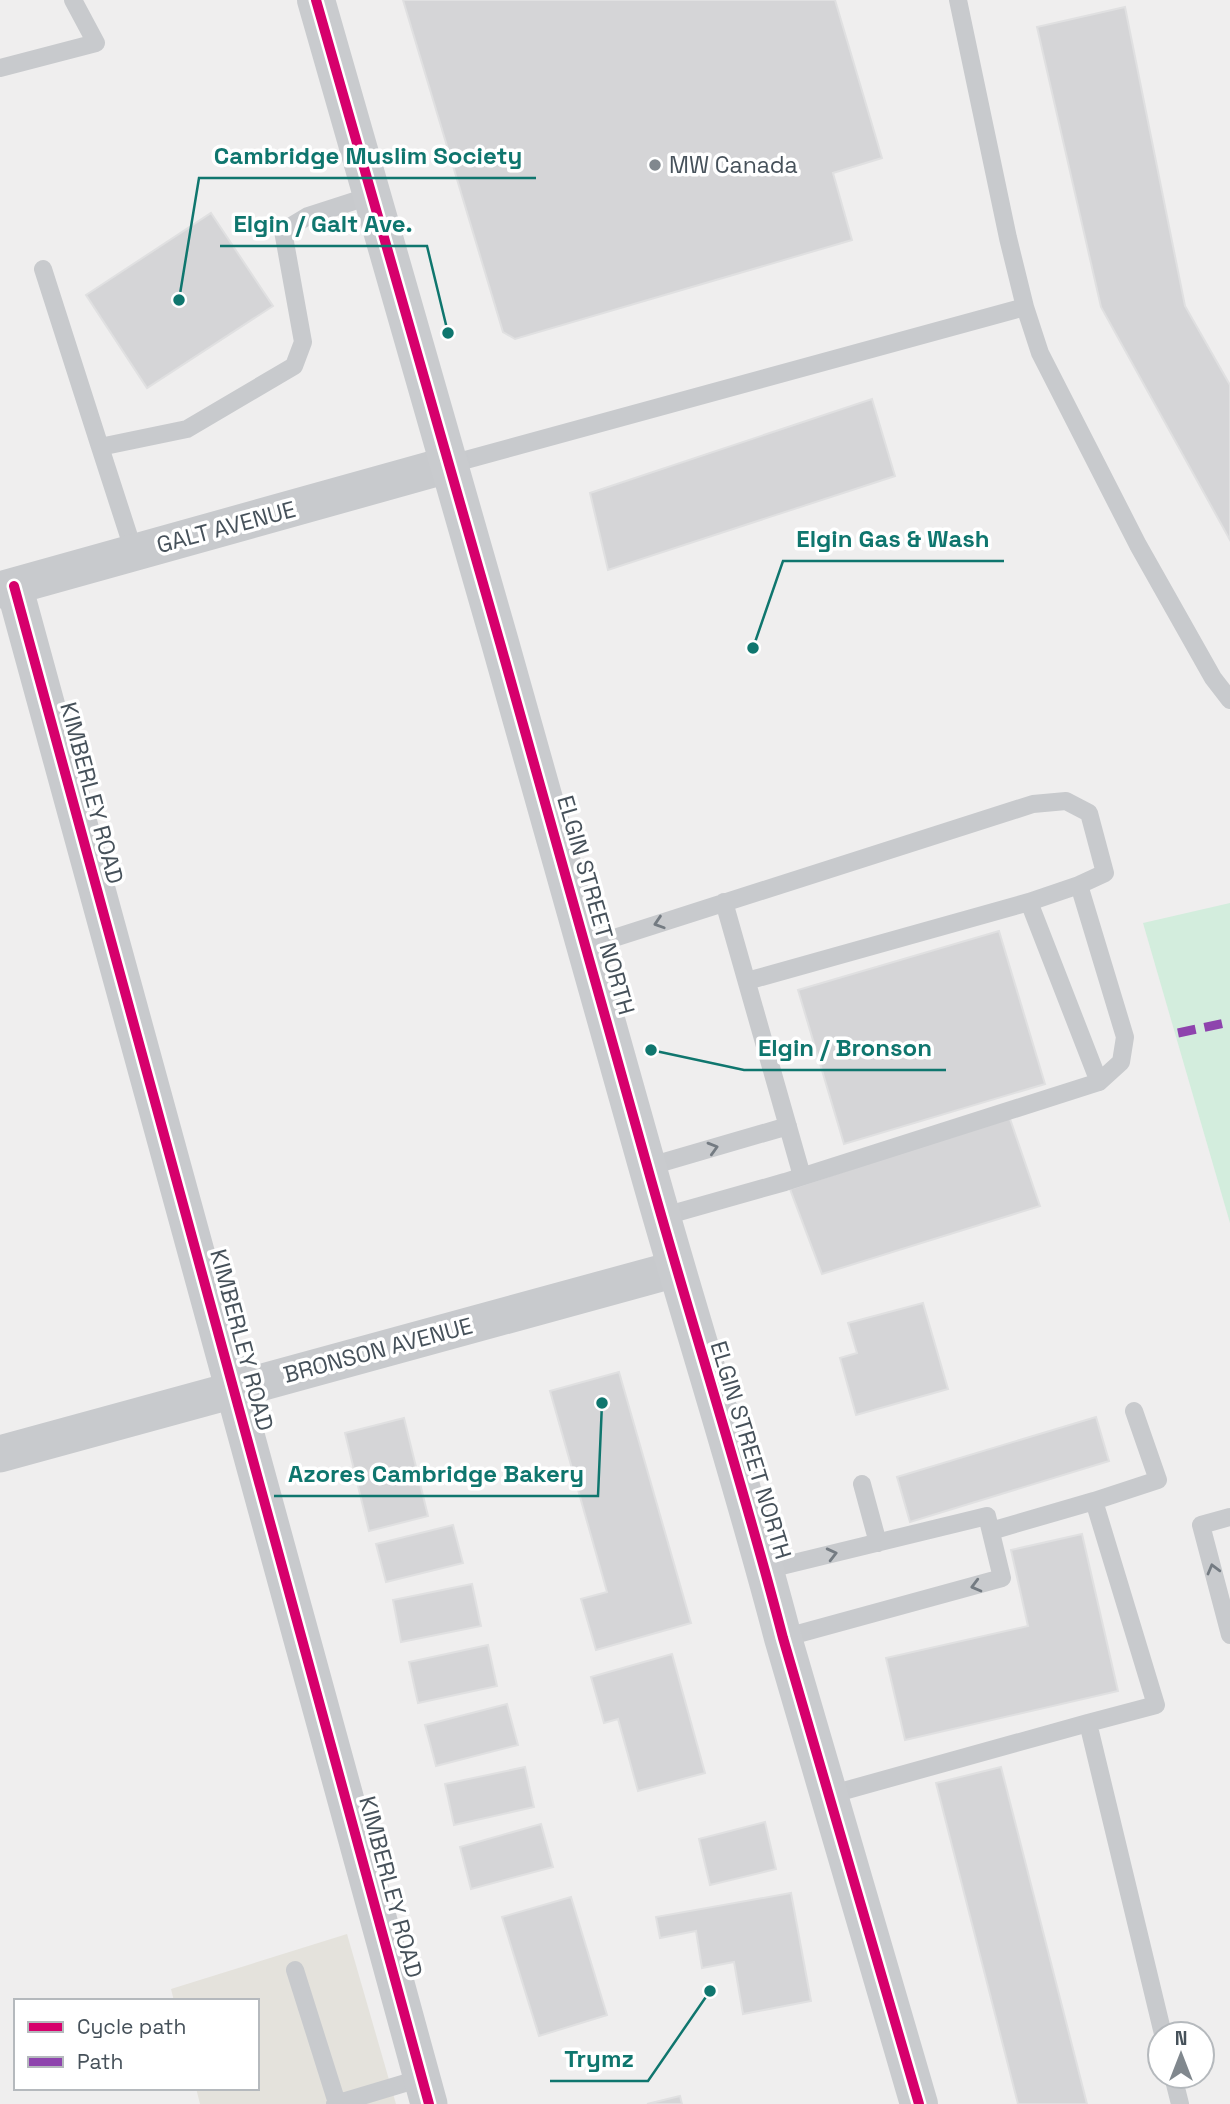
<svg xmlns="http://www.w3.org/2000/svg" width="1230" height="2104" font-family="'Space Grotesk',sans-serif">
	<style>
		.commercial { fill: #e4e2dc }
		.green { fill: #d3eddd }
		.building { fill: #d5d5d7; stroke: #e0e0e1; stroke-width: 2 }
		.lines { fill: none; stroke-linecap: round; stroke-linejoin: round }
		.lane { stroke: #c8cacd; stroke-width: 18 }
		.street { stroke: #c8cacd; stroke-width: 37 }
		.secondary { stroke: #c9cbce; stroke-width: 38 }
		.quiet { stroke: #8e44ad; stroke-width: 9; stroke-dasharray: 18 9; stroke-linecap: butt }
		.cycleway-casing { stroke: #fff; stroke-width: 15 }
		.cycleway { stroke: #d6006c; stroke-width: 10 }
		.oneway { stroke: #747b82 }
		.poi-dot { fill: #81888e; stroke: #fff; stroke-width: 2.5 }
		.labels { text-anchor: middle; stroke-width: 7; stroke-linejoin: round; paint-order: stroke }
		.poi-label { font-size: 23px; fill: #46515a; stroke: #fff; text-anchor: start }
		.street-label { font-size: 23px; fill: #46515a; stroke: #fff }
		.leader { fill: none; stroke: #0f766e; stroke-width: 2.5 }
		.callout-dot { fill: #0f766e; stroke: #fff; stroke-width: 2.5 }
		.callout-label { font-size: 24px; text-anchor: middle; font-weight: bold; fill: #0f766e; stroke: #fff; stroke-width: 7; stroke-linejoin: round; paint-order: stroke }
	</style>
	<rect width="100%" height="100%" fill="#efeeee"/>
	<path class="commercial" d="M347,1934l49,170h-196l-4,-16h61v-87h-83l-3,-12z"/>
	<path class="green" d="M1230,903v320l-87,-300z"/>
	<path class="building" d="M403,0h432l47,158 -49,15 19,67 -337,99 -12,-7z
		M1125,7l60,299 45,79v155l-129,-233 -64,-280z
		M211,213l62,93 -126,82 -61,-93z
		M872,399l23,77 -287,94 -18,-77z
		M999,931l46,153 -201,60 -46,-154z
		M1009,1116l31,90 -218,68 -32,-85z
		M923,1303l25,86 -92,26 -16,-57 17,-5 -9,-30z
		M619,1372l72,251 -95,27 -15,-51 26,-7 -57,-201z
		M1096,1417l13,44 -199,61 -13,-45z
		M404,1418l24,98 -59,15 -24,-98z
		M453,1525l10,38 -77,19 -10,-38z
		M1082,1534l36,157 -213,49 -19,-82 142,-32 -17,-76z
		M472,1584l9,42 -80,16 -8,-42z
		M488,1645l9,41 -79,17 -9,-41z
		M672,1654l33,119 -67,18 -20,-72 -14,4 -13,-46z
		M507,1704l11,41 -82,21 -11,-41z
		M525,1767l9,40 -80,18 -9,-41z
		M1001,1767l86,337h-69l-82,-321z
		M765,1822l11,47 -66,16 -11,-46z
		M541,1824l12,43 -82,22 -11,-42z
		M791,1893l20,108 -68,13 -9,-52 -32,6 -6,-37 -36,7 -4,-21z
		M571,1897l36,118 -68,21 -37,-119z
		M680,2096l2,8h-35z"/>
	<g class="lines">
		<path class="lane" d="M958,0l50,238 17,69
			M0,68l96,-25 -23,-43
			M43,269l57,178
			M451,464l574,-157 15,46 98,192 75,133 17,22
			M134,552l-34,-105 87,-18 107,-63 9,-24 -20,-111 25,-15 65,-21
			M724,902l78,274
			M1029,902l70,180
			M586,947l447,-143 33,-3 23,12 16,60 -26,12 46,152 -4,25 -22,20 -314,100 -124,35
			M747,981l282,-79 50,-17
			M647,1167l141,-41
			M862,1484l16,59
			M1230,1517l-29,8 29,110
			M991,1531l103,-30 64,-21 -24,-69
			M765,1570l222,-54 15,62 -219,60
			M1088,1723l68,-18 -62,-204
			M829,1795l259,-72 75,311
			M295,1970l42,133
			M1173,2076l7,28
			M335,2104l87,-26"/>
		<path class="street" d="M14,586l415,1518
			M0,590l451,-126
			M0,1454l676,-185"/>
		<path class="secondary" d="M316,0c114,389 222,779 332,1169 44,157 94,311 135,469l136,466"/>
		<path class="quiet" d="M1178,1033l52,-11"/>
		<g class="cycleway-casing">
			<path id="cycleway" d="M316,0c114,389 222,779 332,1169 44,157 94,311 135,469l136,466
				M14,586l415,1518"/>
		</g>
		<use href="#cycleway" class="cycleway"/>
	</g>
	<defs><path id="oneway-chevron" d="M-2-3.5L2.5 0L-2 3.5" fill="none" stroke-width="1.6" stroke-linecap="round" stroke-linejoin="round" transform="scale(1.75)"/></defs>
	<g class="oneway">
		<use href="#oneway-chevron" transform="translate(659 923) rotate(162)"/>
		<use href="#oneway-chevron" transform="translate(713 1148) rotate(-16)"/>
		<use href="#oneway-chevron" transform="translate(832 1554) rotate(-14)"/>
		<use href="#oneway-chevron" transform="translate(1213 1569) rotate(-105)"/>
		<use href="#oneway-chevron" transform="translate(976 1586) rotate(165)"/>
	</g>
	<circle class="poi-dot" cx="655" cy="165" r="7"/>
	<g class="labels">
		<g class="poi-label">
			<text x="669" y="173">MW Canada</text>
		</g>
		<g class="street-label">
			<text transform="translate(226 527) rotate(-15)" y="8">GALT AVENUE</text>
			<text transform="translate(92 793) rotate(75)" y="8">KIMBERLEY ROAD</text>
			<text transform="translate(596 905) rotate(74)" y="8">ELGIN STREET NORTH</text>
			<text transform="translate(242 1340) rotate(75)" y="8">KIMBERLEY ROAD</text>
			<text transform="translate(378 1350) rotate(-15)" y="8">BRONSON AVENUE</text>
			<text transform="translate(751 1450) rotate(73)" y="8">ELGIN STREET NORTH</text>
			<text transform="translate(391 1887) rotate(75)" y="8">KIMBERLEY ROAD</text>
		</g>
	</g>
	<path class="leader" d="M179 300L199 178H536M448 333L427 246H220M753 648L783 561H1004M651 1050L744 1070H946M602 1403L598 1496H274M710 1991L648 2081H550"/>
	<g class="callout-dot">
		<circle cx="179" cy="300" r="7"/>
		<circle cx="448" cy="333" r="7"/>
		<circle cx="753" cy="648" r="7"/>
		<circle cx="651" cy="1050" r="7"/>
		<circle cx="602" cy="1403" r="7"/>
		<circle cx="710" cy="1991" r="7"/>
	</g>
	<g class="callout-label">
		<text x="368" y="164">Cambridge Muslim Society</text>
		<text x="323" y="232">Elgin / Galt Ave.</text>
		<text x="893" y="547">Elgin Gas &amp; Wash</text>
		<text x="845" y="1056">Elgin / Bronson</text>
		<text x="436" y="1482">Azores Cambridge Bakery</text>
		<text x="599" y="2067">Trymz</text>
	</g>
	<rect x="14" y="1999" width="245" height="91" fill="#ffffff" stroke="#b5b9bd" stroke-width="2"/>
	<rect x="28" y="2022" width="35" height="10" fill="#d6006c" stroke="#b5b9bd" stroke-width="2"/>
	<text x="77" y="2034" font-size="21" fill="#46515a">Cycle path</text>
	<rect x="28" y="2057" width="35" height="10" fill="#8e44ad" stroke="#b5b9bd" stroke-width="2"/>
	<text x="77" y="2069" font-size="21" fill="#46515a">Path</text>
	<g transform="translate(1181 2055)"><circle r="33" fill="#ffffff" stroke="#b5b9bd" stroke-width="2"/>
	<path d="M0-5L12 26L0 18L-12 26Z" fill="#81888e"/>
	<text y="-10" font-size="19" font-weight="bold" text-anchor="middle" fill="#46515a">N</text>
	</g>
</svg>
